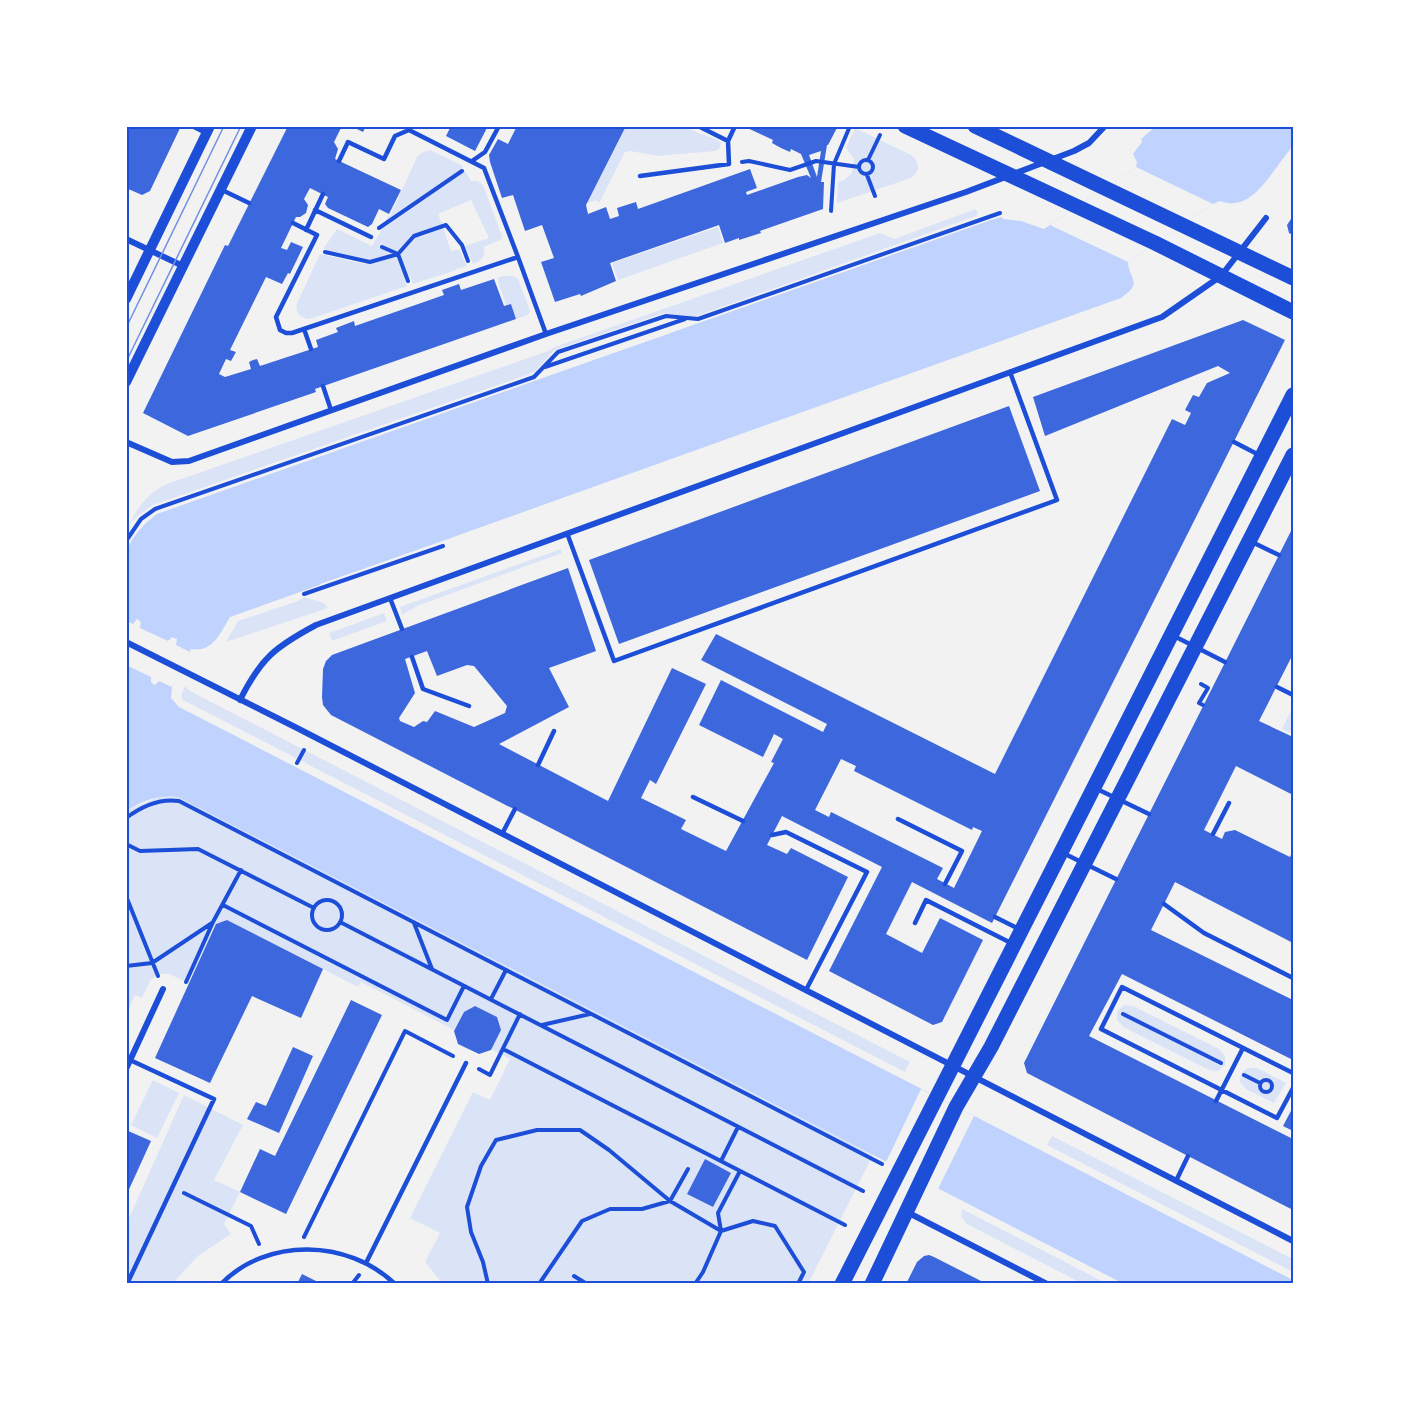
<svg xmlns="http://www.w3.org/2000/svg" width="1419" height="1410" font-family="Raleway,sans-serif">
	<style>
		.green { fill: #dbe4f7; fill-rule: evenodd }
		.water { fill: #bfd3fe }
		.pier { fill: #f2f2f2 }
		.building { fill: #3d67dc; fill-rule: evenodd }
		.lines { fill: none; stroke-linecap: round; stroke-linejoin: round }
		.path { stroke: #1d4ed8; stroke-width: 4 }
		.service { stroke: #1d4ed8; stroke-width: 4.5 }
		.minor { stroke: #1d4ed8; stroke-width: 6 }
		.tertiary { stroke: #1d4ed8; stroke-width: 10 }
		.primary { stroke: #1d4ed8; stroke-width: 15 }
		.tram { stroke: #7290e2; stroke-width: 1.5 }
		.neatline { fill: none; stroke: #1d4ed8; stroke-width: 2 }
	</style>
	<rect width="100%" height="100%" fill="#f2f2f2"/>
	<path class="green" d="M626,126h55l37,14 3,3 -2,6 -4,2 -57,5 -28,-5 -5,1 -26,51 -2,-3 -10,3z
		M855,128l58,28c7,8 7,15 -2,22l-74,25 1,-21 6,-2 8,-7 2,-14 -8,-11z
		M430,150l31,15 2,3 -78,54 3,-6h2l27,-59 4,-4z
		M465,171l6,10h7l5,4 19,51v3l-18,8c2,10 -3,14 -11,17l-8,-18 24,-8 -18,-38 -33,14 4,10 -24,9 2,4 23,-9 8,23 8,-2 8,17 -8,3 -1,-2 -2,3 -43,14 -3,-8 -6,2 3,8 -97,33c-10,0 -15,-6 -13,-16l23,-49 45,10 2,-5 -44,-10 14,-20 35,17 10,-17z
		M976,209l2,5 -2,2 -282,101 -30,-4 -110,37 -19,22 -382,133 -13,9 -10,9c9,-18 18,-30 37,-39l384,-134 1,-2 328,-115 14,6z
		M718,227l5,16 -105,37 -6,-17z
		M502,276h11l5,3 12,32 -2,4 -12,4 -5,-15 -5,1 -9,-27z
		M561,549l1,4 -145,53 -15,9 -2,-8z
		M304,597l20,6 4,5 -102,34 12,-21 60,-20z
		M384,613l3,8 -55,20 -3,-8z
		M185,686l5,5 720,371 -5,10 -722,-372 -2,-4z
		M1293,707v27l-11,-5z
		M161,796l19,2 693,357 -65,129h-365l-18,-22 15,-29 -30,-15 63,-126 17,8 20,-41 -19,-10 10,-19 -4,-13 -22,-11 -11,6 -10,18 -93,-48 -3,5 -131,-67 -11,5 -27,58 -20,-9h-11l-8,7 -8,17 -7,-3 -9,20v-204zM705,1159l26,14 -18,34 -26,-13z
		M1124,1005l9,1 86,43 6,7v9l-7,6 -9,-1 -86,-43 -6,-7v-9z
		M1248,1068h9l29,15 -12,20 -28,-14 -6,-7 1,-9z
		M153,1080l26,13 -22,45 -26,-13z
		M184,1095l59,30 -29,55 26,12 -16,32 7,10 -33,22 -26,28h-46v-59z
		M1052,1136l241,123v13l-246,-127z
		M962,1209l146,75h-25l-116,-60 -6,-7z"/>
	<path class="water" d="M1156,126h137c0,6 1,14 -1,19 -2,6 -9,13 -13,19 -14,19 -32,48 -59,37l-7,3 -85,58c1,18 16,20 -7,36l-891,319c-9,15 -17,36 -39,32l-19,38 -1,11 8,9 1114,573v4h-169l-944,-486c-20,-5 -38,3 -54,13v-259c7,-16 16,-27 31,-38l834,-294 11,-3 1,2 18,2 23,8 92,-62 1,-5 -4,-8 9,-12 -1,-3z"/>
	<path class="pier" d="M1136,167l77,37 -85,58 -78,-37z
		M672,329l1,3 -109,38 -1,-3z
		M429,546v3l-108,38 -1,-3z
		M137,619l4,3 -1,6 28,13 4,-4 2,1 3,1 -1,6 14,7 -18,35 -13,-6 -4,4 -2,-1 -2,-2v-5l-25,-12v-44l7,3z
		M921,1089l53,27 -36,73 -52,-27z"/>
	<path class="building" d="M126,126h55l-31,65 -8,4 -16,-7z
		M288,126h54l-8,16 4,7 -3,10 66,31 -12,24 -10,-5 -7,15 -4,3 -40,-19 -3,-4 3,-7 -18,-9 -6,11 4,6 -2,8 -6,4h-4l-15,31 6,2 4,-8 12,5 -13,27 -2,-1 -6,11 -16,-7 -36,73 6,2 -5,9 -5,-2 -7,15 6,3 26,-8 -2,-7 4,-2 4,-1 3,7 58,-19 -2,-7 22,-8 -2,-4 18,-7 1,5 89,-31 -2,-5 17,-6 2,6 33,-11 10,27 7,-2 5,15 -201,70 1,3 -128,44 -45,-23 82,-168 3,1z
		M351,126h15l-3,6z
		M451,126h37l-13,25 -29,-15z
		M517,126h109l-40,79 2,9 18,-7 4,12 9,-3 -2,-8 19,-6 2,7 112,-40 7,19 -11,4 1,3 51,-18 9,-2 4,3 -10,-24 -10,-5 -1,3 -9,-4 -9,-5 1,-3 -30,-14h95l-10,19h-1l-6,37h3l-1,27 -63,22 1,2 -22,7v-2l-14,5 -6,-18 -109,38 6,18 -35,15 -1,-2 -25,8 -14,-40 13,-4 -12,-33 -17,6 -12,-36 -11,3 -12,-36 -1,-7 9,-16 10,5zM821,151l-4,26 -8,-22z
		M1293,216v19l-4,-2 -2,-8z
		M1243,320l42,20 -293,583 -80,-41 -26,52 36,19 18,-35 43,22 -41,82 -9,3 -104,-54 53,-104 -100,-51 -15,29 20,9 4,-6 57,29 -41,83 -476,-245 -8,-10 -1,-8 1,-28 3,-8 6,-6 236,-87 28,83 -47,17 20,39 -70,37 109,57 64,-133 34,16 -50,100 -6,-4 -9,18 45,22 -5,9 45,22 48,-88 -3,-1 12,-23 -9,-5 -11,23 -64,-32 22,-45 102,52 4,-8 -126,-64 15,-26 279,140 177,-355 13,6 6,-12 -6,-3 8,-15 6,2 8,-14 23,-10 -12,-7 -173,70 -12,-39zM427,651l10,25 30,-11 7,1 33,40 -2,7 -31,14 -39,-16 -8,11 -4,-1 -9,6 -14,-6 -1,-3 16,-25 -10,-34zM841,759l15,7 -2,5 118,59 1,-3 9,4 -28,57 -17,-9 6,-11 -112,-56 -2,5 -14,-7z
		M1009,406l31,85 -421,153 -30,-84z
		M1293,527v132l-2,-1 -32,63 34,16v58l-57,-29 -32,64 18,9 3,-7 10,-2 55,27 3,-7v93l-118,-61 -24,48 142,70v60l-171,-86 -33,62 204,103v71l-266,-137 -3,-10z
		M227,920l96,49 -22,49 -49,-22 -42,87 -55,-25 61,-134z
		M351,1000l31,15 -96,199 -46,-22 20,-43 15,7z
		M475,1006l22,11 4,13 -10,20 -12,4 -21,-10 -4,-13 10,-19z
		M293,1047l20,9 -34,77 -32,-14 9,-17 10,4z
		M1293,1107v24l-10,-5z
		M126,1130l25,11 -25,55z
		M705,1159l26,14 -18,34 -26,-13z
		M929,1255l5,2 53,27h-81l11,-22 7,-6z
		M302,1274l20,10h-25z"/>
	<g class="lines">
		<path class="path" d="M859 167a7 7 0 1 1 14 0a7 7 0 1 1-14 0Z
			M868,160l12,-25
			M742,162l7,-1 41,9 26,-9 43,6
			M867,175l8,21
			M831,211l3,-47 16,-38
			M379,228l83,-57
			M382,247l16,7 10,27
			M325,252l45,10 28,-8 16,-18 32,-11 16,20 6,16
			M545,367l140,-48
			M126,541l15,-22 14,-10 379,-132 24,-25 108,-36 32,3 302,-106
			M304,594l139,-48
			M1201,684l7,4 -9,15 4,2
			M297,763l7,-13
			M126,818c16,-12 33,-20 53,-17l703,363
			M126,844l14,7 58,-2 116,59
			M126,896l32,80
			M312 915a15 15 0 1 1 30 0a15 15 0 1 1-30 0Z
			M223,905l224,115 17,-34
			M340,922l523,269
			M414,923l18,46
			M126,966l26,-3 60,-40
			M186,982l27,-60 28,-52
			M491,999l15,-29
			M1123,1014l98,49
			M542,1025l48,-11
			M503,1049l342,176
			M479,1069l11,6 30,-61
			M1244,1075l16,8
			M1260 1086a6 6 0 1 1 12 0a6 6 0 1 1-12 0Z
			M721,1161l17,-34
			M184,1193l67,33 8,18
			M304,1237l101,-206 48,25
			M574,1276l13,8
			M352,1284l7,-9
			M488,1284l-5,-22 -12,-30 -4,-25 14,-41 15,-26 41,-10h43l29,20 61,51 51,30 32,-10 22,5 29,46 -6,12
			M539,1284l43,-63 28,-12h32l28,-8 18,-32
			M695,1284l8,-12 18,-41 -3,-18 22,-42"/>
		<path class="service" d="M192,126l14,7
			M698,126l30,15
			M339,161l9,-19 36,17 11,-23 14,-6 75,38 34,89
			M472,161l13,-9 14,-26
			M640,176l89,-12 -1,-23 7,-15
			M222,190l27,13
			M315,210l56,27
			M293,223l24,12 -41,82 4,13 6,3h6l226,-76 28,77
			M306,230l17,-36
			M304,329l7,20
			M323,386l8,24
			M1234,442l27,14
			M567,533l47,128 443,-161 -47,-128
			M1252,542l27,13
			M390,598l12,31
			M1174,636l51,26
			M412,657l11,32 46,17
			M1277,687l16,8
			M538,765l16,-34
			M1097,789l52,25
			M693,797l50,24
			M898,819l64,32 -17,33
			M502,834l13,-25
			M1213,834l16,-31
			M772,835l14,-3 81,40 -61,118
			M1065,854l51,25
			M1164,904l40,29 89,45
			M995,917l24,12
			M915,923l11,-23 85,43
			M1293,1073l-171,-86 -21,42 176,89 16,-30
			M1216,1101l27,-53
			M1176,1181l12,-25
			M366,1263l100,-200
			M127,1284l87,-185 -84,-39
			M221,1284c46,-47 127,-45 174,0"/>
		<path class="minor" d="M126,239l57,27
			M126,442l46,20 17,-1 357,-127 420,-142 108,-41 15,-8 16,-17
			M126,642l171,86 996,513
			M240,700c21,-42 35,-53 76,-75l846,-308 59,-41 45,-58
			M126,1069l37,-80
			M907,1212l140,72"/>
		<path class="tertiary" d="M126,299l84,-173
			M126,382l126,-256"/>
		<path class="primary" d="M905,126l250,117 138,69
			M975,126l318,152
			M842,1284l451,-889
			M872,1284l84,-177 35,-60 302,-592"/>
		<path class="tram" d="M126,328l98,-202
			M126,362l115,-236"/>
	</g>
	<rect width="1419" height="1410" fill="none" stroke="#ffffff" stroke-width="255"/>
	<rect x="128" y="128" width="1164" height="1154" class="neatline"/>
</svg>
